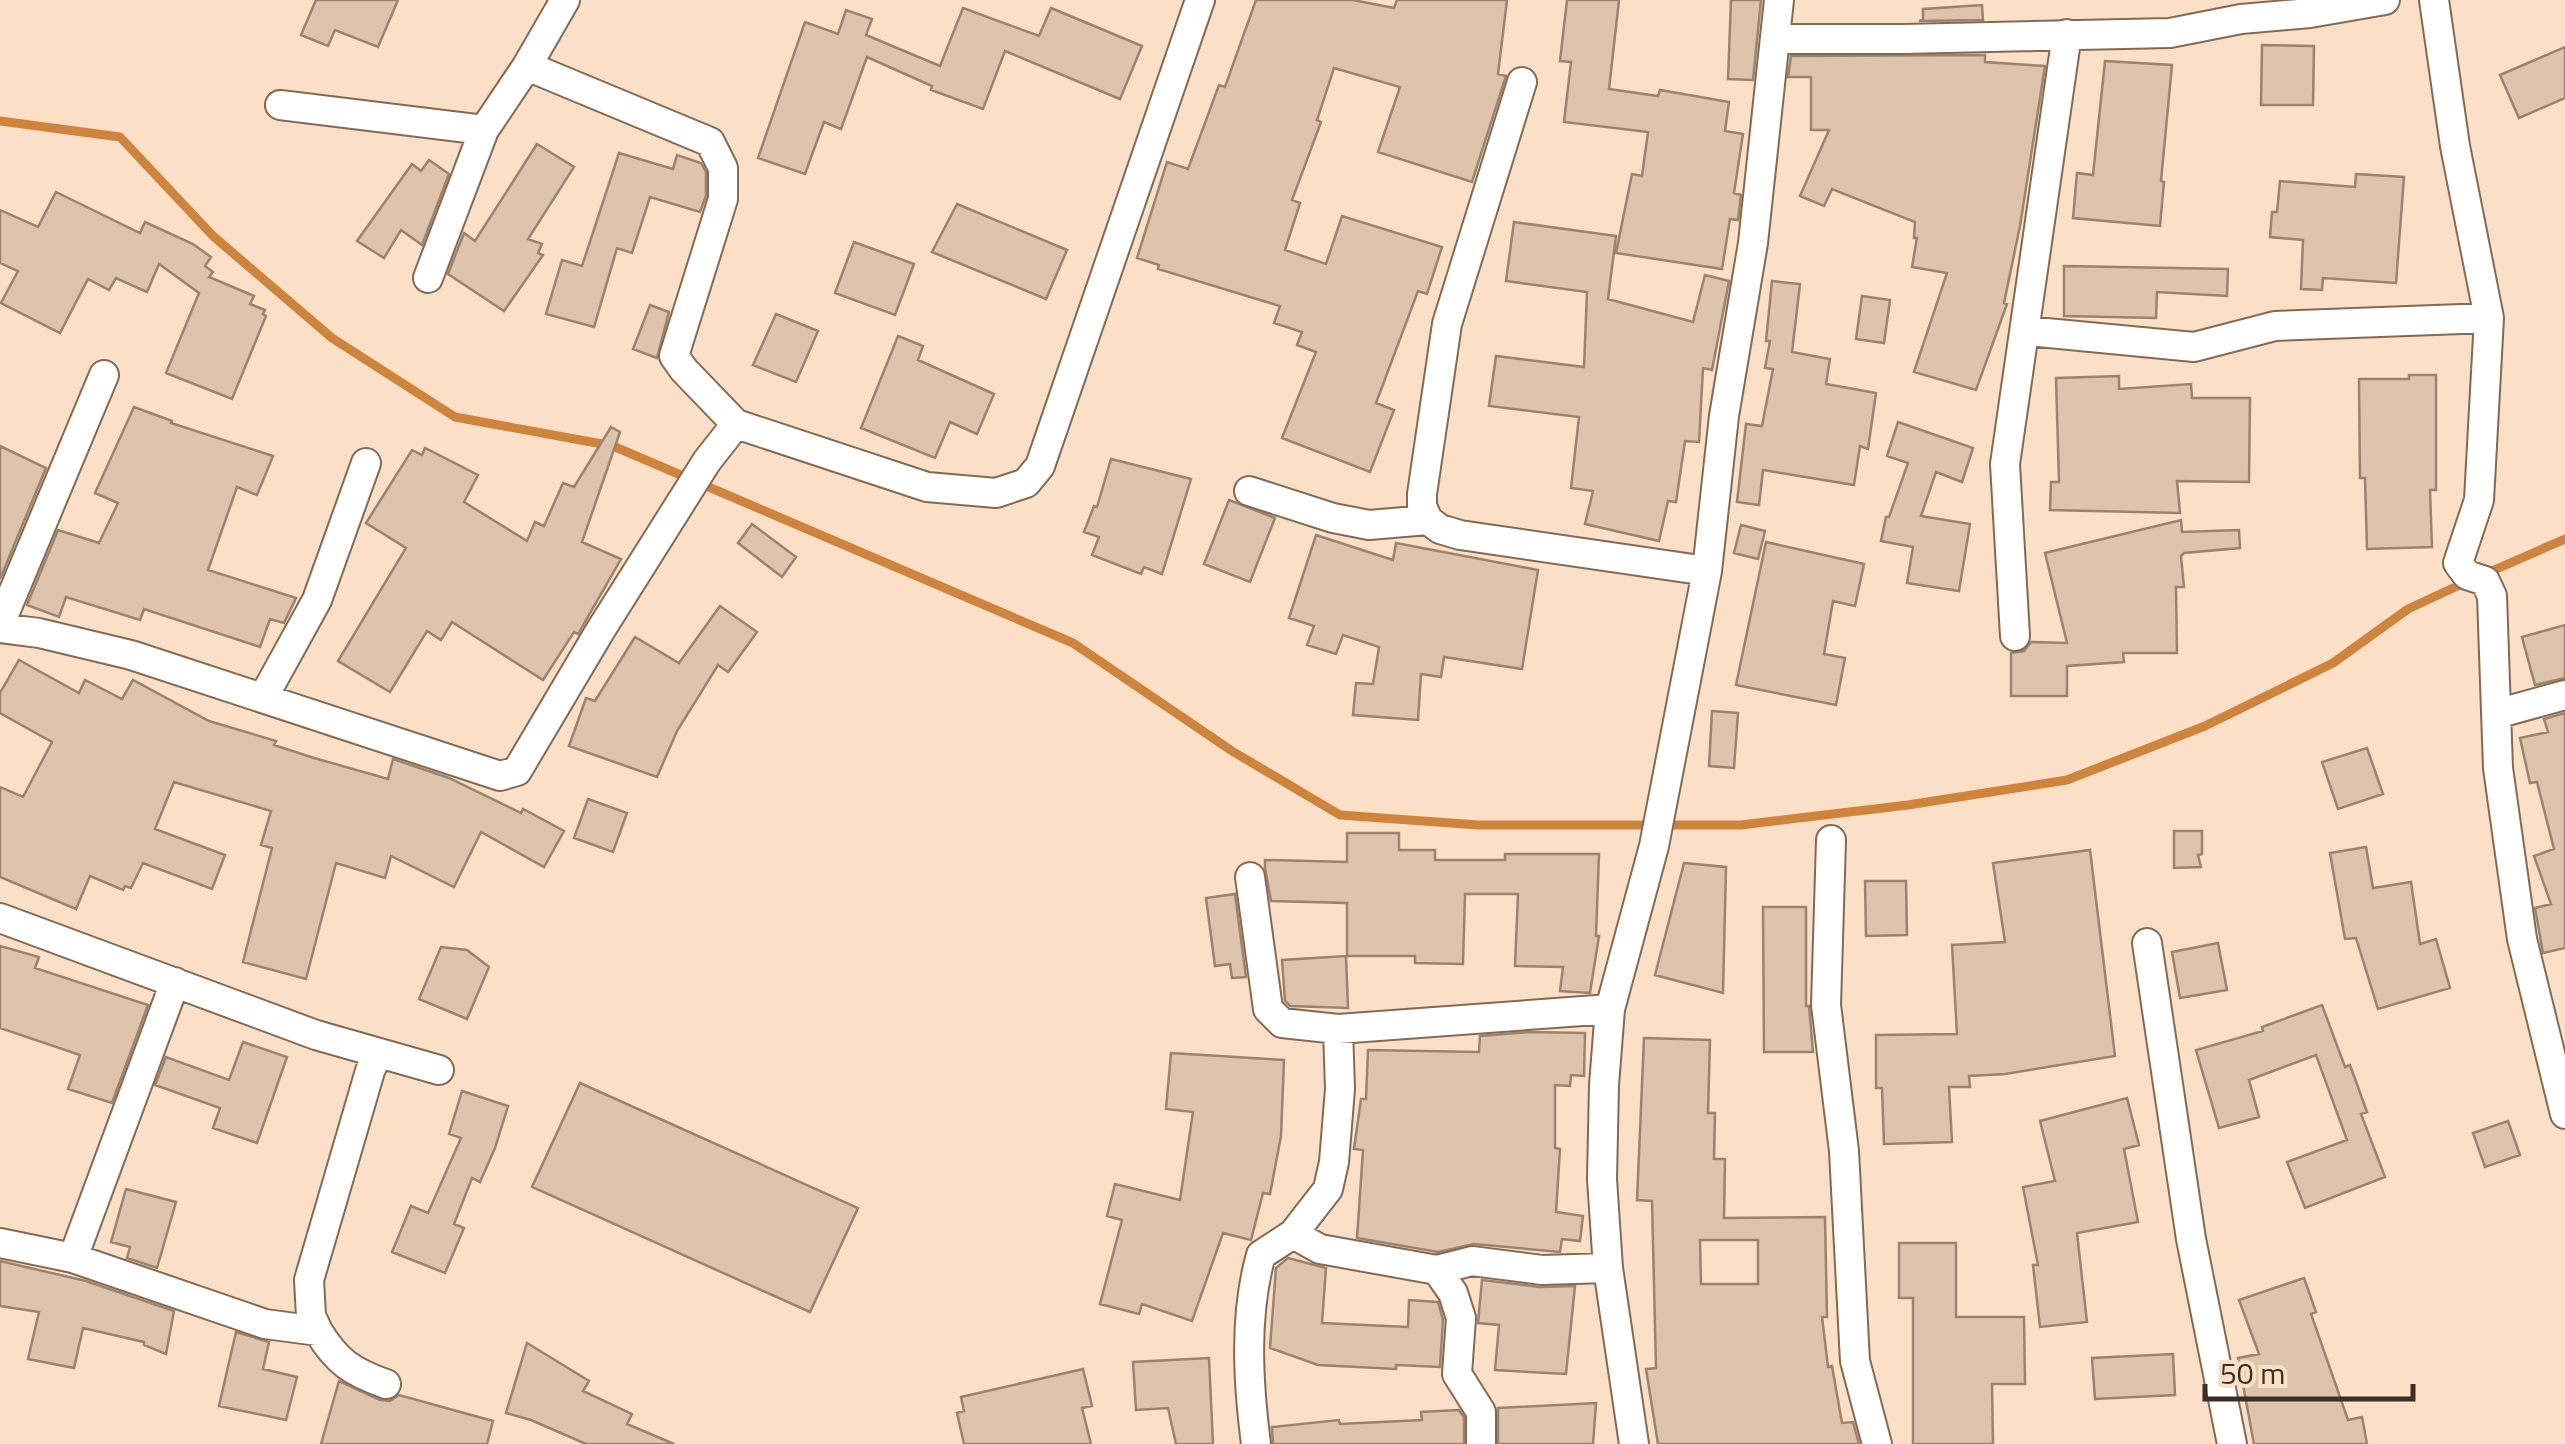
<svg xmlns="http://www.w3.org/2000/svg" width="2565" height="1444" font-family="'Titillium Web',sans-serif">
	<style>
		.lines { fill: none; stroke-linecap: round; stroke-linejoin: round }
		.stream { stroke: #ce843c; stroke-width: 9 }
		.building { fill: #dfc4ad; stroke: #9d836e; stroke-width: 2.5; fill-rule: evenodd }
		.minor-casing { stroke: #836a55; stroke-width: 32 }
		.minor { stroke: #fff; stroke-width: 28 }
	</style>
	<rect width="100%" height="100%" fill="#fbdfc7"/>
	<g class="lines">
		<path class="stream" d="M0,121l120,16 93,99 119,102 123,79 158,29 460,197 159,108 108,64 138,10h263l167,-20 159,-25 138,-54 128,-63 75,-54 58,-27
			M2485,574l80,-35"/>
	</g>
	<path class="building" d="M316,0h82l-20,47 -43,-17 -7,16 -27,-11z
		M1256,0h97l41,8 3,-8h110l-9,74 8,2 -34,106 -94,-30 22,-65 -66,-19 -17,52 4,2 -29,78 8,3 -15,47 41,14 16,-48 100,31 -15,47 -9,-3 -42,112 18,7 -24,62 -88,-34 34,-86 -19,-7 5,-13 -28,-9 6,-17 -122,-37 1,-4 -22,-7 30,-96 21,7 31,-84 6,2z
		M1567,0h52l-10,89 49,7 2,-6 69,12 -4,29 18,3 -9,59 7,2 -3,25 -8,-1 -8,50 -106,-16 16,-79 10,2 6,-44 -84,-10 7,-60 -11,-1z
		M1731,0h30l-8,80 -25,-1z
		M1982,5l1,15 -64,1 4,-1v-11z
		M963,8l76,28 12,-28 91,38 -22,53 -115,-48 -22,58 -52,-19 1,-4 -65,-29 -26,72 -17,-7 -19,52 -47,-16 47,-136 33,12 8,-24 26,9 -6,16 74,31z
		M2262,45l52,1 -1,59h-52z
		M2565,47v51l-46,20 -19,-43z
		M1985,55v7l60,4 -25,160 -16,77 3,1 -31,86 -62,-18 33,-99 -35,-6 5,-29h-3l1,-16 -83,-33 -8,17 -24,-10 29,-66h-18v-53h-23l3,-21z
		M2105,61l67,4 -11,116 3,1 -4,44 -87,-8 4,-45 16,2z
		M537,144l37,23 -46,72 14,5 -4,9 5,2 -39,56 -56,-37 16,-41 11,8z
		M619,153l54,16 4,-14 24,8 5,9v24l-6,16 -50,-15 -18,56 -15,-5 -23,79 -48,-13 16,-54 20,6z
		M429,160l20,14 -27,71 -21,-15 -17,28 -27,-17 55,-77 9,7z
		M2356,174l48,3 -8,106 -73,-5 -1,12 -21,-1 2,-49 -33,-3 2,-25h5l3,-31 75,6z
		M56,192l84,41 5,-11 48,22 18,13 -6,9 8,6 -4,5 45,19 -4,8 15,6 -2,4 3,2 -34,83 -66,-26 33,-80 -40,-29 -12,28 -31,-14 -7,12 -21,-11 -28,54 -59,-30 17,-32 -18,-8v-53l38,17z
		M957,204l110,46 -21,49 -114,-47z
		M1514,222l102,14 -8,63 85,23 12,-47 24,6 -17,89 -9,-2 -4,74 -14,-1 -9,61 -8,-1 -9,40 -74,-17 8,-33 -22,-3 8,-71 -90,-11 7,-50 88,11 3,-75 -81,-11z
		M854,242l60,22 -19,51 -60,-22z
		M2064,266l164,3 -1,27 -70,-4 -1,26 -92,-2z
		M1772,281l28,3 -8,68 38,7 -4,25 50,9 -8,56 -8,-3 -6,39 -91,-15 -4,35 -22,-3 9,-78 16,2 11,-57 -8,-1 5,-27h-4z
		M1862,296l28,4 -6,43 -28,-4z
		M650,305l19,7 -12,46 -24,-9z
		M776,314l42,17 -22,51 -43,-17z
		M898,336l25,10 -5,14 76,34 -17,40 -27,-12 -15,36 -74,-30z
		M2409,375h27v115h-6l2,57 -65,2 -2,-71h-5l-1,-99h50z
		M2119,376v13l72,-5 1,14h58l-1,84 -72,-1 3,32 -130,-3 1,-28h8l-3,-104z
		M134,407l38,14 -1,2 102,33 -16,39 -20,-8 -29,83 88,28 -12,25 -14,-4 -10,28 -116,-38 -4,11 -74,-23 -7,20 -32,-12 31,-75 41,13 19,-40 -23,-10z
		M1898,422l75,26 -11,34 -26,-10 -15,44 49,8 -11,67 -52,-8 6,-36 -32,-6 5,-24h3l19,-54 -21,-7z
		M611,427l9,5 -38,110 39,17 -43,75 -4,-2 -31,48 -91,-58 -11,18 -14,-9 -37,61 -52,-31 68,-113 -40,-25 46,-73 10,5 3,-7 53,27 -14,27 63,39 8,-19 9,4 19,-43 11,4z
		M0,446l46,22 -46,111z
		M1111,459l80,20 -29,95 -18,-7 -3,7 -49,-19 7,-18 -15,-5 10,-26 3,1z
		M1229,500l46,18 -25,64 -46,-18z
		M2181,520l1,12 57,-2 1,18 -56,5 -3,3 3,31h-8l1,66h-54l1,9 -57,4v30h-56v-43l13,-2 7,-9 36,1 -22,-90z
		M752,524l44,33 -14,20 -44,-34z
		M1741,525l24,6 -7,28 -24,-6z
		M1316,535l77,25 3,-17 142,27 -16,99 -78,-12 -3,20 -20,-3 -3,46 -65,-5 3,-32 17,1 6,-37 -36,-12 -7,19 -29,-9 7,-19 -25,-8z
		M1766,542l98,22 -9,42 -22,-5 -9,53 21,4 -9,47 -100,-20z
		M720,606l37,26 -29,40 -10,-7 -41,66 -20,46 -88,-31 17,-48 9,3 40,-64 44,26z
		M2565,625v53l-30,7 -13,-48z
		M19,660l60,33 6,-13 37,19 11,-19 76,41 67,20 -2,4 40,13 74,21 5,-20 56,19 72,35 2,-4 41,22 -20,36 -63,-35 -27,55 -63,-31 -6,22 -49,-15 -30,116 -63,-17 29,-114 -11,-3 10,-34 -97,-29 -19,47 70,26 -13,34 -69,-26 -12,25 -6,-2 -2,4 -33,-14 -14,33 -76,-32v-90l23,10 29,-55 -52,-29v-20z
		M1712,711l26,2 -4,55 -25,-2z
		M2565,713v235l-22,5 -8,-45 16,-4 -17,-48 20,-7 -17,-67 -7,1 -10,-45 28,-6 -4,-13z
		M2367,748l16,46 -45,15 -16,-47z
		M588,799l39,14 -14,39 -39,-14z
		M2174,831h28v23l-4,1 3,12 -27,1z
		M1347,833h52v17h36v10h70v-6h94l-3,82h3l-9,57 -30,-2 3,-24 -48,-1 3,-72h-53l-2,70 -48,-1v-7h-68v-53l-76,-2 -6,-33v-8l82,2z
		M2366,847l7,41 38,-6 9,62 16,-5 14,49 -72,21 -22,-71 -11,1 -15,-86z
		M2090,850l25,206 -110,18 -36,2 1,11h-21l3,55 -68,2 -2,-56h-6v-53l81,-1 -5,-89 53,-3 -12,-79z
		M1684,863l42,4 -3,126 -68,-18z
		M1865,881h41l1,54 -41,1z
		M1235,894l11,83 -14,1 -2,-14 -15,2 -9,-68z
		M1763,907h43v99h3l4,46h-49z
		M2218,943l9,47 -47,8 -8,-46z
		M0,946l39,11 -4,11 113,37 -36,98 -44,-14 12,-34 -80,-27z
		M441,947l26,3 22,17 -22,52 -48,-20z
		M1346,956l2,52 -58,-2 -5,-5 -3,-41z
		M2322,1005l23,62 5,-2 17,47 -6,2 24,63 -80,31 -18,-46 60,-22 -31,-85 -67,25 10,37 -40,11 -23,-78 67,-19 -1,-4z
		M1530,1032l55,1 -1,43 -13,-1 -1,11 -15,-1v63l5,1 -4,63 27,4 -3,25 -18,-2 -2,13 -86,-8 -36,8 -81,-14 6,-88 -9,-1 7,-50h5l2,-49 111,2 1,-16z
		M1644,1038l66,2 -2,73h7l-1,46h11l-1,59 101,-1 2,100h-5l6,50 4,-1 10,57 11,-1 6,22h-201l-12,-75 10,-1 -4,-167 -15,-1zM1700,1240h58v44h-57z
		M243,1042l44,15 -30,86 -44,-15 7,-20 -65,-23 11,-28 63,23z
		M1171,1053l113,7 -3,76 -11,58 -7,-1 -12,47 -28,-7 -31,88 -50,-17 -3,10 -39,-10 22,-84 -15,-4 8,-32 65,16 13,-88 -27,-3z
		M580,1083l278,125 -48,104 -278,-125z
		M462,1091l46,15 -13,42 -15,34 -8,-4 -18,46 10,4 -19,45 -53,-21 19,-46 17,7 33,-75 -12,-4z
		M2127,1098l12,47 -15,4 14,73 -61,11 10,89 -47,5 -7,-62h5l-15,-78 32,-6 -15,-60z
		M2508,1121l12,34 -35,12 -12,-34z
		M126,1189l50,13 -19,66 -30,-10 3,-11 -19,-5z
		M1899,1243h57v74h68l1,67h-33l1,60h-80v-146h-14z
		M1288,1258l38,10 -4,55 86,4 1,-27 29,2 5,18 -3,47 -44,-2v4l-78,-4 -48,-17 6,-80z
		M0,1261l86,20 88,30 -8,43 -22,-9v-3l-61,-14 -9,40 -46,-9 11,-47 -39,-6z
		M2304,1278l12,34 -5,2 37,106 14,-3 5,27h-113l-16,-86 21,-4 -20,-54z
		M1482,1280l58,7 35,-1 -9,88 -71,-4 4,-45 -21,-2z
		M236,1332l33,10 -6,27 34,8 -11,43 -67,-14z
		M527,1343l62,38 -6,10 49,23 -5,10 47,20h-88l-55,-24 -25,-7z
		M2173,1354l2,41 -80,4 -3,-41z
		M1209,1358l4,86h-37l-8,-36 -32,2 -3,-48z
		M1083,1369l9,37 -10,2 9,36h-127l-7,-31 7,-2 -3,-14z
		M339,1381l41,19 10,1 9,-6 94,26 -6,23h-166z
		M1596,1403l-3,41h-95v-36z
		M1459,1410l5,7v27h-191l-1,-17 67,-7 1,4 82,-4 -1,-8z"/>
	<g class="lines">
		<g class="minor-casing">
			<path id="minor" d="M2434,0l21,146 34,172 -10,182 -21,63 9,12 18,6 7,15 6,172 24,171 43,175
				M1776,39h127l267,-6 71,-14 69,-6 75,-13
				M527,66l183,76 13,26v31l-49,157 10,14 52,54 191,63 69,6 30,-10 14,-17 160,-466
				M280,105l204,25
				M428,278l56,-148 43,-64 38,-66
				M2027,331l167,16 81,-21 214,-8
				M1249,491l84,27 36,7 59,-5 12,9 20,6 247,36
				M1428,520l-6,-14v-12l25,-170 75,-242
				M0,624l104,-249
				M0,628l39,5 92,22 369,121 17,-5 83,-140 107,-170 29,-37
				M2015,636l-10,-172 62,-430
				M263,698l54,-98 49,-137
				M2496,714l69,-19
				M1831,840l-5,165 18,146 11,210 22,83
				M1250,877l18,132 14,14 56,6 272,-20
				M0,918l316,117 123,35
				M2147,943l44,296 41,205
				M1293,1234l27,15 117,21 35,-9 70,9 66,-2
				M0,1243l73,15 192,66 53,7 -7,-15 -2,-36 61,-209 8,-18
				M73,1258l102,-276
				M1437,1270l16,23 8,25 -4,56 24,38v32
				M318,1331c19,31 34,41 68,53
				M1256,1444c-8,-62 -12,-129 5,-189l32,-21 35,-45 6,-27 6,-73 -2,-60
				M1634,1444l-26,-176 -6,-89 2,-94 6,-76 44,-163 53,-275 17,-155 29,-173 26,-243"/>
		</g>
		<use href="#minor" class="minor"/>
	</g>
	<path d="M2205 1384v15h208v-15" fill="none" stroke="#3a2f26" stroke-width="5"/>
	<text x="2220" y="1384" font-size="30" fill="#3a2f26" stroke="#fbdfc7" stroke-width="8" paint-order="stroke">50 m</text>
</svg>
